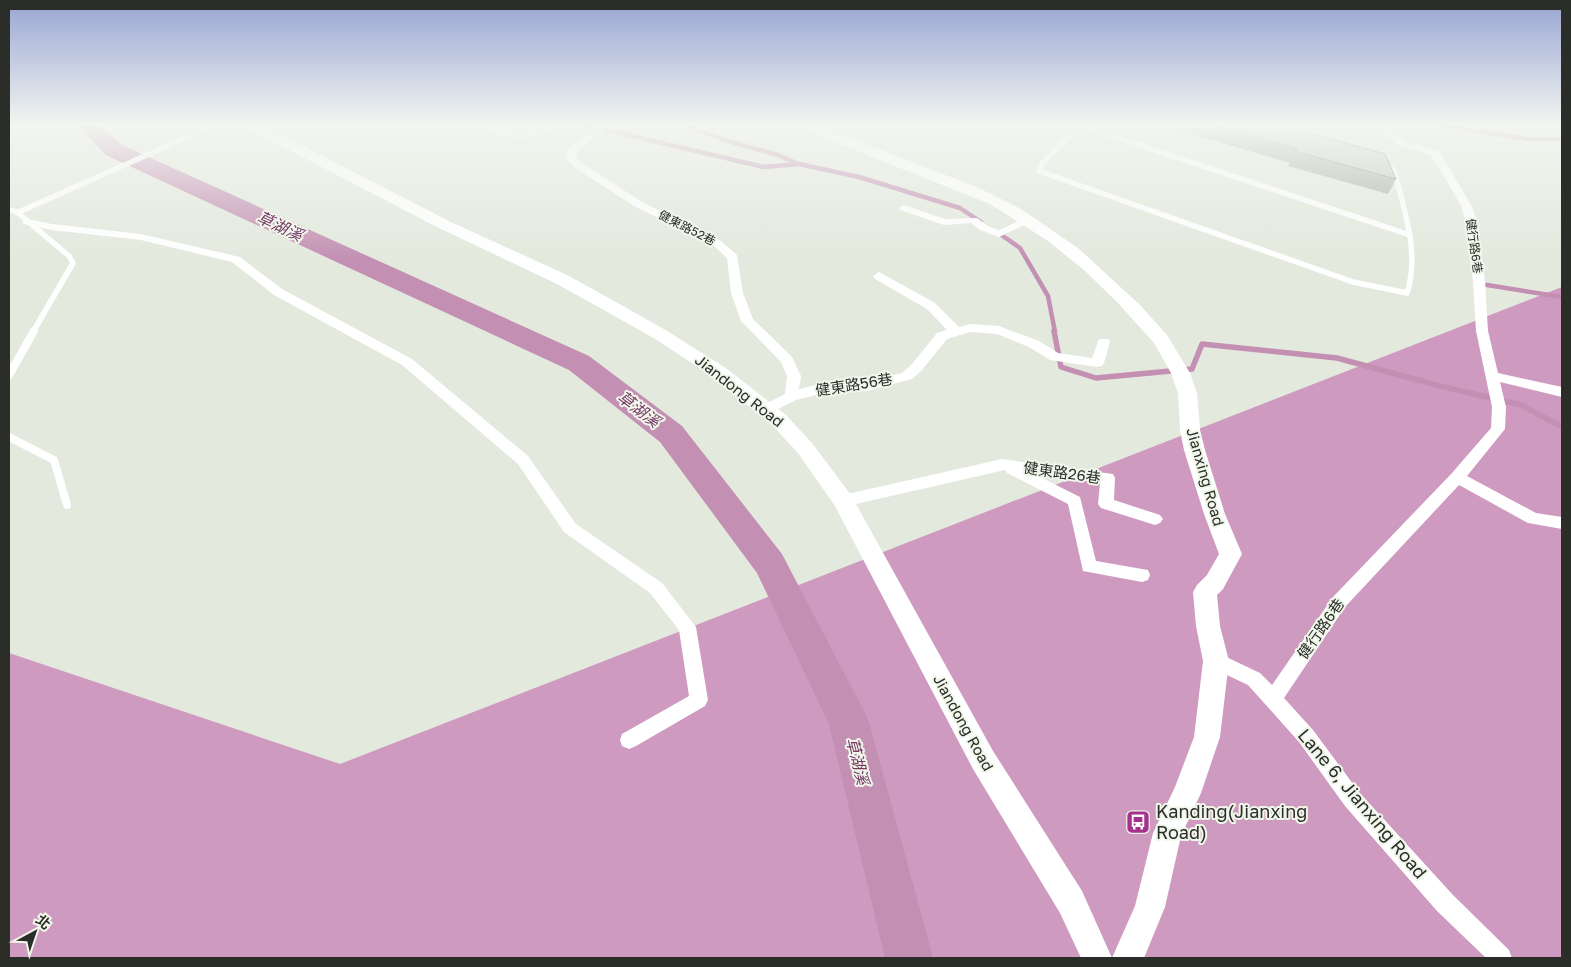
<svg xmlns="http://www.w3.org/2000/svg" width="1571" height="967" font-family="'Golos Text','Noto Sans TC',sans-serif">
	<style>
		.forest { fill: #cf9abf }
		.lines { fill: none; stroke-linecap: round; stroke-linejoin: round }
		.stream-far1 { stroke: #c38fb3; stroke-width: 4.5 }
		.stream { stroke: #c38fb3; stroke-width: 5.5 }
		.river { fill: #c38fb3; fill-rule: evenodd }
		.lane-far1 { stroke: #fff; stroke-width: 5.5 }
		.lane { stroke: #fff; stroke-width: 8 }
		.street { fill: #fff; fill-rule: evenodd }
		.secondary { fill: #fff; fill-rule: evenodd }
		.wall { fill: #a9afa4 }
		.building { fill: #c5cbbf; stroke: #8a8e86 }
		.labels { text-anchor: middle; stroke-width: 4; stroke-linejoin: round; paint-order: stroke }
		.far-street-label { font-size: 12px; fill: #2b2d28; stroke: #f0f7ea }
		.street-label { font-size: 15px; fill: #2b2d28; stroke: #f0f7ea }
		.water-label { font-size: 16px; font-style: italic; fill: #753565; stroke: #f0f7ea }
		.near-street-label { font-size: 18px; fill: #2b2d28; stroke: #f0f7ea }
		.near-poi-label { font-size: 18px; fill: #2b2d28; stroke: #f0f7ea; text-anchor: start }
	</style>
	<rect width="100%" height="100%" fill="#e3e9dd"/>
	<path class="forest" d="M1562,287v671h-1553v-305l331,111z"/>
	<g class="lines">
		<path class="stream-far1" d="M586,125l178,42 35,-3 60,13 101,31 21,14
			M685,125l40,15 53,15 18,8
			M1441,125l86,14h35
			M997,232l23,16 28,48 7,36
			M1487,285l75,12"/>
		<path class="stream" d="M1054,331l7,36 35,11 96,-9 10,-25 135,14 103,28 81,19 41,22"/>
		<path class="river" d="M77,125h22l23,20 467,211 93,70 100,128 81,155 6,13 64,236h-48l-56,-234 -72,-151 -97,-131 -91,-72 -463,-215z"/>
		<path class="lane-far1" d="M1080,125l330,110
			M1081,125l-39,38 -3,8 314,111 54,11c13,-40 -3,-84 -13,-123l-11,-5
			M9,210l8,2 52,44 4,7 -40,69"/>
		<path class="lane" d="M9,375l25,-44
			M9,437l45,23 13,45"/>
		<path class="street" d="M208,125h13l-200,89h-8l-1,-2z
			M477,125c15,-1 28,7 44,7 13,-1 25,-8 39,-7 -18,16 -65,16 -83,0z
			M598,125h10l-32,28 -1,2 4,6 63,41 79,39 16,14 6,38 10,26 39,38 9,19 -2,13 30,-7 38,-1 35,-8 10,-9 25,-31 10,-3 -20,-21 -52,-30 -2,-3 6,-4 56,31 24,24 11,-3 29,2 40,15 19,12 34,5 7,-19h10l1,3 -6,21 -2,3 -5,1 -47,-7 -21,-13 -32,-13 -27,-2 -23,7 -25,31 -10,9 -45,12 -38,1 -33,8 -24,12h-10l-2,-3 2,-3 23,-12 2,-18 -6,-14 -40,-41 -10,-28 -4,-35 -14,-13 -79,-39 -63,-41 -6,-10 7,-10z
			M1380,125h6l20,16 33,10 32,54 7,18 7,59 3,49 10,42 64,14v10l-62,-15 6,25 -1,22 -38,47 69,37 26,4v12l-34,-6 -69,-38 -114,122 -61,91 29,32 46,62 94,103 56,55 3,8h-26l-49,-47 -92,-105 -46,-64 -51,-57 -38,-18 -3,-6 3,-6 6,-2 6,2 38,18 12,12 61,-88 119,-124 39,-45 1,-21 -16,-76 -3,-49 -7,-59 -5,-18 -30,-50 -33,-10 -18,-16z
			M904,205l41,14 32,-1 11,8 11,4 26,-12h8l2,2 -36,17 -19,-7 -9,-7 -27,2 -44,-15 -1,-2z
			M28,219l24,5 89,10 99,23 42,32 130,70 116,97 48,68 86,59 34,44 12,73 -3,6 -69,40 -7,3 -7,-3 -2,-6 2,-6 67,-38 -10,-66 -29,-37 -86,-61 -46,-68 -116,-99 -128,-70 -42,-33 -91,-22 -89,-10 -28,-6 -2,-2 2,-2z
			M1002,459l111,15 2,4 -1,22 46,15 3,4 -3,4 -5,2 -54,-17 -3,-4 2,-21 -66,-9 46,23 16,64 52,9 2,5 -2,5 -6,2 -59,-11 -15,-67 -61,-31 -2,-3 -162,37 -5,-2 -3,-4 3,-4 5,-2z"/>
		<path class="secondary" d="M245,125h17l187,96 118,54 56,31 46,26 58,37 59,46 26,28 39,52 142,256 89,140 30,67 23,-52 18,-73 22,-46 19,-50 9,-76 -7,-35 -3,-34 4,-7 10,-10 12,-21 -15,-40 -20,-64 -4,-20 -2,-37 -7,-20 -17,-30 -36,-40 -34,-33 -36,-29 -58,-37 -190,-76 -2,-3h19l162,63 42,21 57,39 62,57 27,30 23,38 7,20 3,37 5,20 20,64 17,40 -19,35 -6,6 3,31 9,35 -9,76 -19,56 -20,43 -16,71 -21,51h-63l-21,-45 -87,-144 -138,-263 -37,-53 -26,-28 -59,-48 -56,-37 -46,-26 -56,-31 -118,-56 -190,-99z"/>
	</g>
	<path class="wall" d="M1162,125h134l-3,3 103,51 -8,15 -100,-28 2,-3z"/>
	<path class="building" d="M1214,125h67l104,29 11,25 -101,-28 2,-2z"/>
	<linearGradient id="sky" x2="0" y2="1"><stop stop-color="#99a5d3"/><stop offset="0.48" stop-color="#f2f5f0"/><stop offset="1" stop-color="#f2f5f0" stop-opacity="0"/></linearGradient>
	<rect width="1571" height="260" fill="url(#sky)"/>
	<defs>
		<g id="bus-square" transform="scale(1.25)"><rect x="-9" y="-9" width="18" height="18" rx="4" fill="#a4318b" stroke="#f0f7ea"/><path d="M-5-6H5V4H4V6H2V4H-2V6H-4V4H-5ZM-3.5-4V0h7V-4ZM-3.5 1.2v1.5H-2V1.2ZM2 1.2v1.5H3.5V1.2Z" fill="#fff"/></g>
	</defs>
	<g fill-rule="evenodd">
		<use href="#bus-square" x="1138" y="822"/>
	</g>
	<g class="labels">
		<g class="far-street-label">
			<text transform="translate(687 228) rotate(27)" y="4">健東路52巷</text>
			<text transform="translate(1474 246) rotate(82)" y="4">健行路6巷</text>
		</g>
		<g class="street-label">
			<text transform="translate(854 385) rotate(-9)" y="5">健東路56巷</text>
			<text transform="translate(739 391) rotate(38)" y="5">Jiandong Road</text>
			<text transform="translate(1062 473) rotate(8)" y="5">健東路26巷</text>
			<text transform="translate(1205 477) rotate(74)" y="5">Jianxing Road</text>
			<text transform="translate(1321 629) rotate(-55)" y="5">健行路6巷</text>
			<text transform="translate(963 723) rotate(61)" y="5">Jiandong Road</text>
		</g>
		<g class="water-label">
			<text transform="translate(280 226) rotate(25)" y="6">草湖溪</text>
			<text transform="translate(639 409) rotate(37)" y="6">草湖溪</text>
			<text transform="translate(858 761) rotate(76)" y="6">草湖溪</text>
		</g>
		<g class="near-street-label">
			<text transform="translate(1362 804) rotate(50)" y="6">Lane 6, Jianxing Road</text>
		</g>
		<g class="near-poi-label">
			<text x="1156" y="818">Kanding(Jianxing<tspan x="1156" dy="21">Road)</tspan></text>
		</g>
	</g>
	<rect width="1571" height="967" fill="none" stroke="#2b2d28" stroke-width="20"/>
	<g transform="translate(35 932) rotate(40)" stroke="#f0f7ea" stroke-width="4" paint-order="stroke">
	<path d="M0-4L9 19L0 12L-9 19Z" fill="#2b2d28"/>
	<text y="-8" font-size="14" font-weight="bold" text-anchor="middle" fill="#2b2d28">北</text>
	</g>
</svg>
